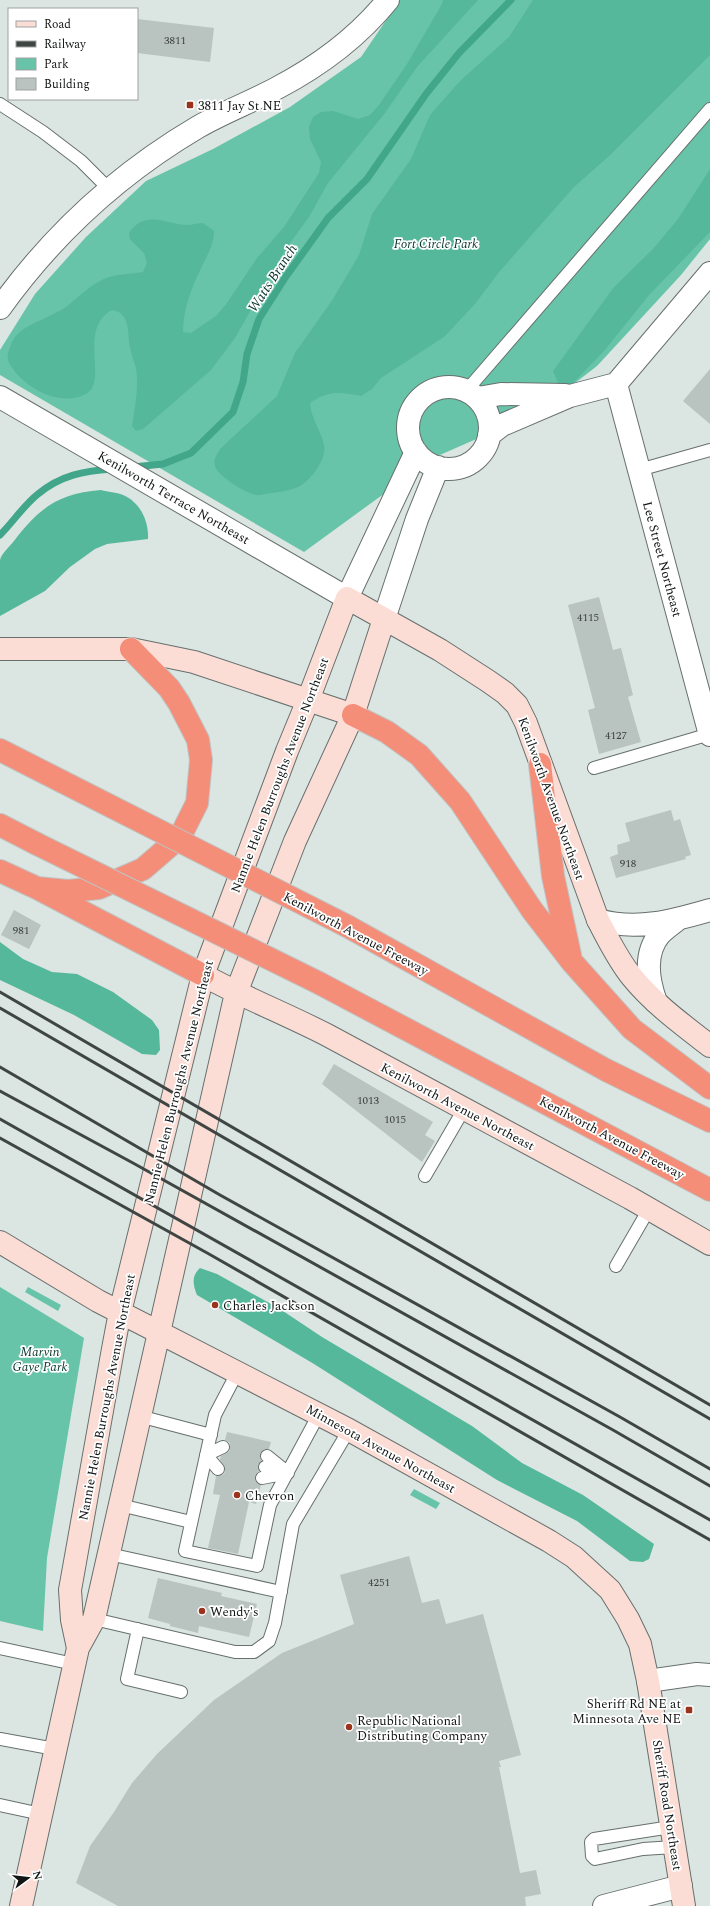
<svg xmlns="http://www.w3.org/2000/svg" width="710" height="1906" font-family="Spectral,serif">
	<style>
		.green { fill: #67c4a8 }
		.forest { fill: #55b89b }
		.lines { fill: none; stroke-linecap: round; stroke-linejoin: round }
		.stream { stroke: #41a68a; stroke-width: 7 }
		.building { fill: #b9c3bf }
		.service-casing { stroke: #67706d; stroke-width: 14 }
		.minor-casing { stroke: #67706d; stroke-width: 24 }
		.secondary-casing { stroke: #67706d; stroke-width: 24 }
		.motorway-casing { stroke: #c1c2c2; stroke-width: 24 }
		.service { stroke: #fff; stroke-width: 12 }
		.minor { stroke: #fff; stroke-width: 22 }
		.secondary { stroke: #fcddd6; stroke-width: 22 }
		.motorway { stroke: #f48e78; stroke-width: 22 }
		.rail { stroke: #3f4543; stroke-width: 3 }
		.motorway-bridge-casing { stroke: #c1c2c2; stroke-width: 24; stroke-linecap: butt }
		.motorway-bridge { stroke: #f48e78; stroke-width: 22 }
		.poi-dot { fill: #9b321c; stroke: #fff; stroke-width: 1.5 }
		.labels { text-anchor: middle; stroke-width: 3.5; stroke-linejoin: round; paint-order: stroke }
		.number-label { font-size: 11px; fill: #3b403f }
		.poi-label { font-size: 13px; fill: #111514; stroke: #fff; text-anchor: start }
		.park-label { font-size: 13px; font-style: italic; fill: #08372b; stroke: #fff }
		.street-label { font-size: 13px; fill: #111514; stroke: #fff }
		.water-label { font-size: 14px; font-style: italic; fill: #07362a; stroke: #fff }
	</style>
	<rect width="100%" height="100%" fill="#dbe5e1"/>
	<path class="green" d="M400,0h310v239l-29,36 -84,91 -61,47 -103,45 -129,94 -304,-177v-25l35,-56 51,-57 60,-56 67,-32 77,-42 71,-50z
		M0,1287l84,51 -37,220 -4,73 -43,-10z
		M28,1287l33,18 -3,6 -33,-19z
		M414,1489l26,14 -4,6 -26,-14z"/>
	<path class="forest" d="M443,0h35l-61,67 -32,46 -57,70 -19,34 -24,33 -50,88 -24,32 -68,59 -7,2 -4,-5c3,-19 7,-39 4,-58 -2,-7 -5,-14 -6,-21 -3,-15 1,-34 -18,-37 -35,19 -3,72 -26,84 -24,12 -53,-2 -70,-21 -4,-6 -10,-11 -8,-19 1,-5 4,-13 7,-17 13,-15 36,-19 52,-31 12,-9 23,-21 37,-27 11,-5 27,-5 39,-7l4,-9 -3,-10 -14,-14 -1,-6c16,-24 36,-9 58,-8 5,0 11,-2 16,-2l11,8c0,13 -6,23 -12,35 -10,21 -19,42 -19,66l8,1 25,-17 11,-13 30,-45 27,-31 35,-54 2,-11 -11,-23 -1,-12 4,-10 8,-5 12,-1 25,8 12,-4 9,-10 28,-41 35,-60z
		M533,0h177v55l-102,102 -34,30 -74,84 -25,33 -31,33 -63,41 -9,11 -11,7c-20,-4 -33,-6 -51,7 1,19 17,35 14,50 -3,14 -17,32 -31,36 -7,2 -14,3 -21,4 -5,0 -11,3 -15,2 -10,-1 -40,-19 -42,-29 -2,-7 2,-11 5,-17l57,-53 18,-43 38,-54 26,-44 13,-41 39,-55 19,-44 30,-34 49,-44z
		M710,169v63l-60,62 -46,57 -33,34h-12l-6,-14 61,-84 39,-38 25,-30z
		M101,490c7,2 15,2 22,5 17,7 26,26 25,44l-41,5 -12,5 -25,18 -25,24 -45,25c0,-16 0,-41 0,-56 1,-6 10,-14 14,-19 25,-33 45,-48 87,-51z
		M0,942l23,17 29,13 25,2 36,18 39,28 7,10 1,20 -4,5 -14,-1 -68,-39 -74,-35z
		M200,1268l17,6 63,35 42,28 150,89 50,37 61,32 71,49 -5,15 -6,3 -13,-1 -53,-40 -80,-41 -183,-116 -117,-69c-4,-10 -6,-19 3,-27z"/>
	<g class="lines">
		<path class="stream" d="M133,467l30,-3 28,-11 42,-41 10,-30 4,-28 12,-35 26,-41 43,-60 39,-39 59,-85 33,-41 52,-53
			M0,535c13,-13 24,-30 38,-41 23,-19 46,-23 74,-25"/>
	</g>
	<path class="building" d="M137,19l77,9 -4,34 -73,-9z
		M710,369v55l-27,-23z
		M599,597l14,53 8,-2 12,47 -5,2 13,45 -42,12 -11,-44 7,-2 -27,-103z
		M671,810l3,11 6,-2 11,36 -6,2 1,2 -70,19 -6,-21 8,-3 -1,-9 13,-4 -5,-18z
		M14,910l27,15 -12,24 -28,-14z
		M334,1064l99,58 -8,13 10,6 -13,21 -100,-78z
		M227,1432l44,10 -2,7h-5l-4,5 1,7 -3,4 1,6 -4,4v4l2,4 4,2 -5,19 -7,-2 -11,52 -30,-6 12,-53 -7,-1 3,-18 7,-1 2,-3v-5l-5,-7 1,-4 8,-4 1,-4v-5l-5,-3z
		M409,1556l13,47 17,-4 7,25 37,-10 38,141 -22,6 2,6h-2l21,106 16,-3 5,24 -16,3 1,9h-408l-42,-23 14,-37 24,-34 18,-29 25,-29 57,-54 68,-47 72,-29 -14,-49z
		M158,1578l64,15 -1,3 36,8 -8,33 -50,-11 -1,7 -28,-7v-2l-22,-6z"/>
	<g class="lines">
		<g class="service-casing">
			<path id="service" d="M0,104l43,28 38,29 28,28
				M467,390l243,-281
				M639,470l71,-20
				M594,768l116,-34
				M425,1176l39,-67
				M616,1266l33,-57
				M237,1373l-22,42 -30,136 72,15 13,-61 49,-91
				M139,1416l72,19
				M206,1455l17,-8
				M206,1455l12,14
				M267,1456l21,17
				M265,1467l18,4
				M262,1478l26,-5
				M120,1505l71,17
				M109,1554l172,38
				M94,1619l141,33h19l15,-11 6,-18 18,-99 56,-94
				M138,1629l-11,50 54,13
				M0,1648l74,16
				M0,1739l55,10
				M0,1805l41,9
				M671,1827l-77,12 -3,3 1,14 3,3 48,-10 31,-2"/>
		</g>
		<g class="minor-casing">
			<path id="minor" d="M0,308c53,-74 120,-135 198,-181 26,-15 53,-25 79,-39 42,-22 81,-51 111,-88
				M616,384l94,351
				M408 428a41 41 0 1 1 82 0a41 41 0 1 1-82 0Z
				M0,397l347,201 69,-146
				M478,398l23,-4 64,1
				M489,435l13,-10 68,-29 46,-12 94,-111
				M384,619l33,-100 21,-52
				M598,920c39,11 74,1 112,-10
				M656,1002c-8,-22 -13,-48 4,-68 5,-5 12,-10 17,-14
				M648,1681l49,-7 13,1
				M604,1906l77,-20"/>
		</g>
		<g class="secondary-casing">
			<path id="secondary" d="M0,649h131l63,13 159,53
				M203,975c40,22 83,39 124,60l303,163 80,46
				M0,1242l98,59 251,129 200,111 25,16 36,33 18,29 12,25 8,37 36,225
				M78,1648l-6,-28 -2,-30 43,-241 7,-37 83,-337 84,-224 21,-51 39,-102 93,52 48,31 17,12 12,12 9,18 72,197c10,19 20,40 34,57 22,27 51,48 78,69
				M21,1906l57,-258 16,-29 142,-626 59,-152 58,-126 31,-96"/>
		</g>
		<g class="motorway-casing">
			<path id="motorway" d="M353,715l34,17 32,23 41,46 72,109 40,52 60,67 78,59
				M0,750l61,31
				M540,764l13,112 17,79
				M0,825l37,19
				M0,871l37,17 166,87
				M37,888l31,3 31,-3 44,-19 37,-32 17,-34 4,-43 -3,-20 -19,-37 -10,-15 -38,-39
				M347,926l259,144 104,51
				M319,983l391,207"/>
		</g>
		<use href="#service" class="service"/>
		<use href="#minor" class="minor"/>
		<use href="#secondary" class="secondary"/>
		<use href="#motorway" class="motorway"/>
		<path class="rail" d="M0,992l710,413
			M0,1008l710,411
			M0,1067l220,128 400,222 90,52
			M0,1091l133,72 480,267 97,56
			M0,1119l710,401
			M0,1138l209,116 501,286"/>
		<g class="motorway-bridge-casing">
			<path id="motorway-bridge" d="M61,781l286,145
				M37,844l282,139"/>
		</g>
		<use href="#motorway-bridge" class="motorway-bridge"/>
	</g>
	<g class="poi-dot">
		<rect x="186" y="101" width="8" height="8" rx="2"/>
		<circle cx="215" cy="1305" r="4"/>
		<circle cx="237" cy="1495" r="4"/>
		<circle cx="202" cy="1611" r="4"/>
		<rect x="685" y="1706" width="8" height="8" rx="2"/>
		<circle cx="349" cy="1727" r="4"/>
	</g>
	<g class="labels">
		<g class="number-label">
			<text x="175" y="44">3811</text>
			<text x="588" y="621">4115</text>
			<text x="616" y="739">4127</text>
			<text x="628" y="867">918</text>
			<text x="21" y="934">981</text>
			<text x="368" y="1104">1013</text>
			<text x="395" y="1123">1015</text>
			<text x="379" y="1586">4251</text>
		</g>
		<g class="poi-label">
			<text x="198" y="110">3811 Jay St NE</text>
			<text x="223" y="1310">Charles Jackson</text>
			<text x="245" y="1500">Chevron</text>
			<text x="210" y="1616">Wendy's</text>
			<text x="681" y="1708" text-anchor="end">Sheriff Rd NE at<tspan x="681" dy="15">Minnesota Ave NE</tspan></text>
			<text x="357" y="1725">Republic National<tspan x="357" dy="15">Distributing Company</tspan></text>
		</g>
		<g class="park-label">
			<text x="436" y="248">Fort Circle Park</text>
			<text x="40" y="1356">Marvin<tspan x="40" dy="15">Gaye Park</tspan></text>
		</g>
		<g class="street-label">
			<text transform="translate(174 497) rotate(30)" y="5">Kenilworth Terrace Northeast</text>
			<text transform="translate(663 559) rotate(75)" y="5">Lee Street Northeast</text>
			<text transform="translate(279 775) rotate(-69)" y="5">Nannie Helen Burroughs Avenue Northeast</text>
			<text transform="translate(552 798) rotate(70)" y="5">Kenilworth Avenue Northeast</text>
			<text transform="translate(356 933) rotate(28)" y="5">Kenilworth Avenue Freeway</text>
			<text transform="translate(178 1082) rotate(-76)" y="5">Nannie Helen Burroughs Avenue Northeast</text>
			<text transform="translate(458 1106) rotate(28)" y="5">Kenilworth Avenue Northeast</text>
			<text transform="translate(612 1137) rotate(28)" y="5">Kenilworth Avenue Freeway</text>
			<text transform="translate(106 1397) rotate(-79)" y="5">Nannie Helen Burroughs Avenue Northeast</text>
			<text transform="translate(381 1448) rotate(29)" y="5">Minnesota Avenue Northeast</text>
			<text transform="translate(668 1805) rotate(81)" y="5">Sheriff Road Northeast</text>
		</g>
		<g class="water-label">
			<text transform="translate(272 278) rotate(-57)" y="5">Watts Branch</text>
		</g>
	</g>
	<rect x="8" y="8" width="130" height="92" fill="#ffffff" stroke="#a0a1a1"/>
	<rect x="16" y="21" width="20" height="6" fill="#fcddd6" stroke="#a0a1a1"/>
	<text x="44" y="28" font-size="12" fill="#111514">Road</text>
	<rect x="16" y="41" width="20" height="6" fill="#3f4543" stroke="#a0a1a1"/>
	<text x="44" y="48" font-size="12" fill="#111514">Railway</text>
	<rect x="16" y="58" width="20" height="12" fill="#67c4a8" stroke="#a0a1a1"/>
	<text x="44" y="68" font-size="12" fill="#111514">Park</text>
	<rect x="16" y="78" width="20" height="12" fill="#b9c3bf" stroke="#a0a1a1"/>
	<text x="44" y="88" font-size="12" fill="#111514">Building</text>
	<g transform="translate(28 1878) rotate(75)" stroke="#ffffff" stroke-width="3" paint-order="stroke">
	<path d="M0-3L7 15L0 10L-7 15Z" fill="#111514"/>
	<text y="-6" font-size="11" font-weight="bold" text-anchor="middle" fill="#111514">N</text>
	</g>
</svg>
